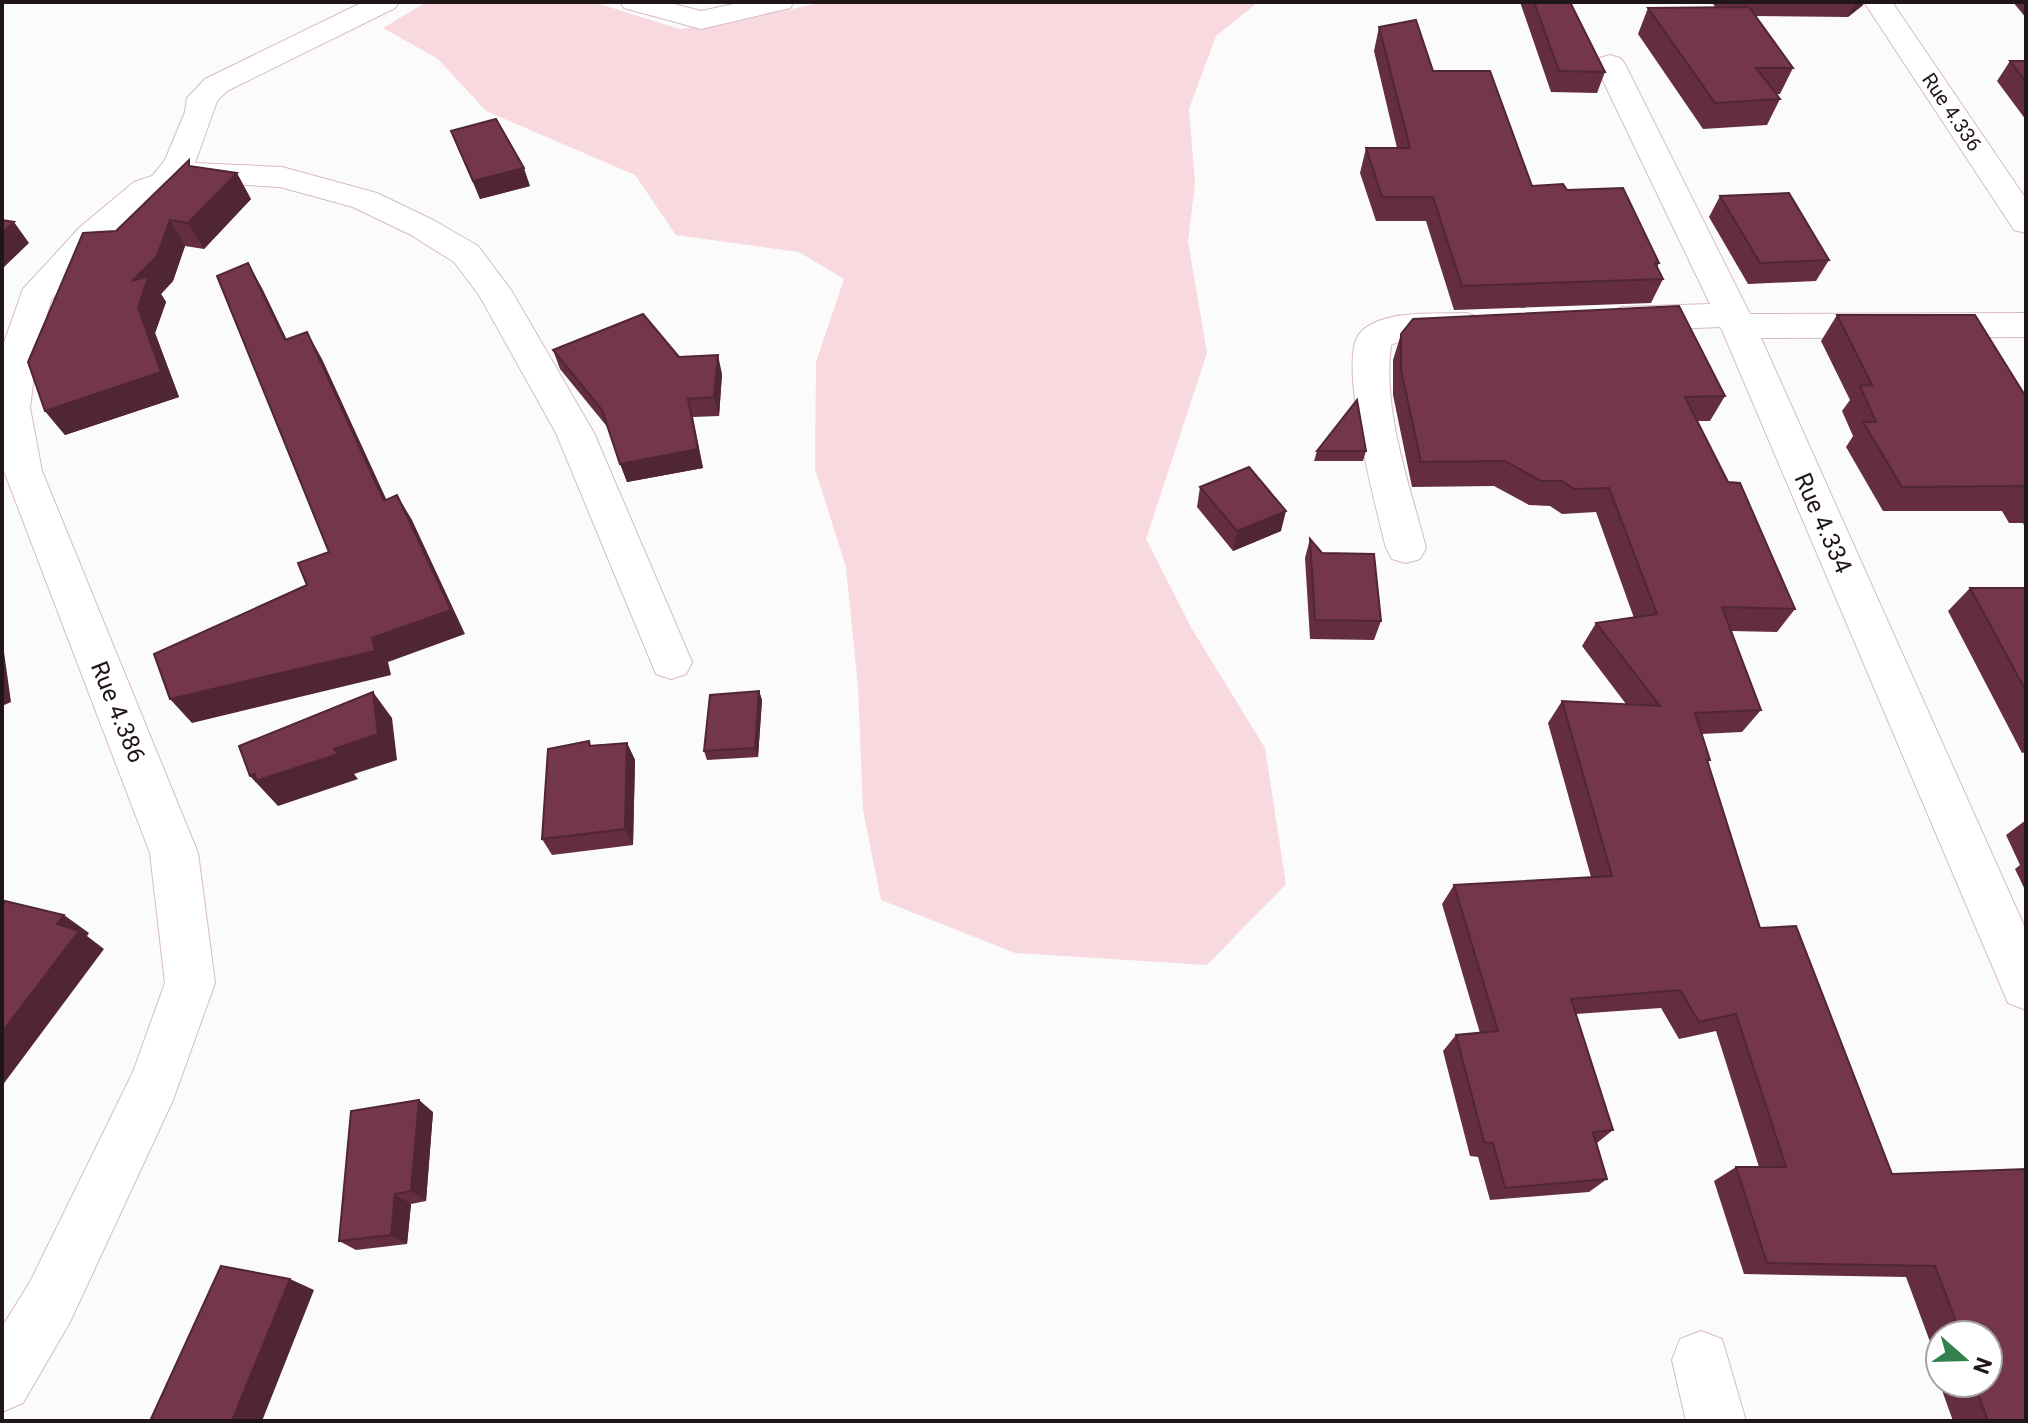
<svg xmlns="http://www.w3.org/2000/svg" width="2028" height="1423" font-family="Roboto,sans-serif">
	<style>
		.green { fill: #f8d9e0 }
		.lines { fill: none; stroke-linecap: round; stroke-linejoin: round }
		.street-casing { stroke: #d8bbc2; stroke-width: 2 }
		.street { fill: #fff; fill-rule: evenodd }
		.wall { fill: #642e3f; fill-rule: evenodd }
		.shaded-wall { fill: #512633 }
		.building { fill: #743649; stroke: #512633; stroke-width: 2 }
		.labels { text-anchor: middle; stroke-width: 8; stroke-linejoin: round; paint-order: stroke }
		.far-street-label { font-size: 20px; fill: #201618; stroke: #fff }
		.street-label { font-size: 24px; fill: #201618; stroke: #fff }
	</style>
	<rect width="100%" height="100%" fill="#fbfbfb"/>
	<path class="green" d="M427,2h166l87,27 77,-12 66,-15h435l-42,34 -27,73 6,75 -7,57 19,112 -61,186 46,90 73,119 21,136 -79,81 -192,-12 -134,-53 -18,-90 -5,-124 -12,-119 -31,-98 1,-107 28,-83 -45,-27 -123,-17 -41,-60 -149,-64 -48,-52 -55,-31z"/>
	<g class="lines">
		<g class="street-casing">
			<path id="street" d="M363,2h36l-4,6 -168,83 -10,10 -22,62 87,4 95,26 58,28 43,25 33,44 83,143 98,229 -6,12 -15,5 -15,-5 -100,-241 -77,-138 -25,-33 -43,-27 -58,-28 -73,-20 -81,-5 -22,4 -21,10 -52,45 -53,59 -14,51 -7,57 12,63 156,382 17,130 -42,117 -103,222 -47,81 -21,9v-85l28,-45 103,-210 32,-89 -15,-130 -146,-382 -2,-123 21,-59 57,-62 54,-45 18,-6 13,-16 20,-48 2,-14 18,-19z
				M620,2h46l35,9 42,-9h51l-4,6 -89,21 -77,-21z
				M1864,2h28l134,197v34l-12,-3z
				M1610,55l10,3 5,6 125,250 276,-1v24l-265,1 265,592v80l-18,-7 -286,-673 -2,-3 -97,4 -12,-4 -6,-8 6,-8 12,-4 87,-3 -115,-240 5,-6z
				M1466,313l12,4 6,8 -6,8c-29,8 -60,0 -87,12 -9,66 19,140 35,203l-6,11 -14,4 -14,-4 -6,-11c-9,-37 -50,-189 -26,-215 21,-24 77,-19 106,-20z
				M1701,1331l21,8 24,82h-60l-14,-61 8,-21z"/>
		</g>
		<use href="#street" class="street"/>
	</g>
	<path class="wall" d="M1520,2h50l35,70 -8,21 -46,-1z
		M1712,2h152l-1,3 -15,12 -93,-1 38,52 -13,26h-4l4,5 -13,26 -64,4 -65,-95 10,-26 67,-1z
		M2013,2h13v16z
		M1379,27l54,44 99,115 35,4 92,73 -2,4 6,12 -12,24 -197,7 -28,-89h-50l-16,-48 6,-25h31l-23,-97z
		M2010,61h16v59l-29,-39z
		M451,131l79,55 -50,13z
		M193,167l58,32 -47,50 -19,-3 -12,35 -12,13 5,8 -11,31 24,64 -114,38 -20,-24 71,-180z
		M1720,196l109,64 -13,21 -68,3 -39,-67z
		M1679,306l46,90 -15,25h-13l31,61 12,1 55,126 -18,23 -46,-1 30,79 -19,22 -40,2 8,26 -3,3 53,165 36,-2 96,248 134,-5v252h-73l-19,-53 5,-2 -33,-89 -162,-3 -30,-93 22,-14h23l-43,-136 -37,8 -18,-31 -85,6 37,116 -16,13 10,36 -18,13 -99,8 -12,-43 -8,-1 -27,-105 13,-16 24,-2 -38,-129 12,-19 137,-8 -43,-154 14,-22 64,3 -44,-58 14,-23 38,-5 -38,-106 -34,2 -12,-8 -21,-1 -35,-19 -82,1 -19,-92v-35l8,-26 12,-15zM1940,1335h48v48h-48z
		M1837,315l189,82v132l-3,-6h-14l-7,-12h-119l-37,-64 7,-11 -11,-25 8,-11 -29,-59z
		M553,350l126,7 43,17 -3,42 -26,1 10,51 -76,14 -18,-53 -49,-60z
		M1317,451h49l-3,10h-49z
		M1200,487l81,44 -48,20 -36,-44z
		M1310,539l71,82 -7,19 -64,-1 -5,-81z
		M1970,588h56v164l-4,1 -74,-142z
		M759,691l3,9 -4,57 -51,3 -3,-9z
		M627,743l8,17 -2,85 -81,10 -10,-16 49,-94z
		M2026,820v72l-11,-23 5,-4 -14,-30z
		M433,1112l-7,89 -15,3 -4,40 -51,6 -17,-9z"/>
	<path class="shaded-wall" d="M1855,2h9l-1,3 -15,12z
		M524,168l6,18 -50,13 -7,-18z
		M237,173l14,26 -47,50 -16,-26z
		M170,220l15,26 -12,35 -12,13 5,8 -11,31 24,64 -114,38 -20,-24 93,-104 -6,-26z
		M14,222l15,21 -27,26v-36z
		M248,263l15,27 37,77 -15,-27z
		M307,332l15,27 77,168 -15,-26z
		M718,355l4,19 -3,42 -5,-19z
		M688,399l15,69 -76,14 -7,-18z
		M397,495l15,25 53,114 -77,28 3,13 -199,48 -22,-24 202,-61z
		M1286,511l-5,20 -48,20 4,-20z
		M2,638l9,64 -9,4z
		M759,691l3,9 -4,57 -3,-9z
		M373,692l19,26 5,42 -43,14 4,5 -80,27 -28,-30 84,-27z
		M627,743l8,17 -2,85 -8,-16z
		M64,915l25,18 -2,3 17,13 -102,137v-54l55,-108z
		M419,1100l14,12 -7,89 -15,-10z
		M395,1194l16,10 -4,40 -16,-9z
		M290,1279l24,11 -52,131h-30z"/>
	<path class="building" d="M1534,2h36l35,70 -46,-1z
		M1749,7l44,61h-37l24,31 -65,4 -67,-95z
		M1416,20l17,51h57l42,115 31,-2 4,6 56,-2 36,75h-4l8,16 -201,7 -29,-89h-51l-16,-49h44l-31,-121z
		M2010,61h16v21z
		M496,119l28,49 -51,13 -22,-50z
		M189,160v6l48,7 -49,50 -18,-3 -13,36 -25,25 17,-5 -11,31 23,65 -116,39 -17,-49 55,-129 33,-2z
		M1789,193l40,67 -69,3 -40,-67z
		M2,220l12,2 -12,11z
		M248,263l37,77 22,-8 77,169 13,-6 54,115 -79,28 3,13 -205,48 -16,-45 153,-69 -9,-22 31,-11 -112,-276z
		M1679,306l46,90 -40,1 43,85 12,1 55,126 -73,-2 39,103 -66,3 15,47h-3l53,168 36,-2 96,248 134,-5v252h-38l-14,-38h14v-48h-27l-26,-69 -168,-3 -31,-96h50l-50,-153 -37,8 -19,-32 -109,9 42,131 -20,2 14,47 -102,9 -12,-45 -9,-1 -28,-107 42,-4 -44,-146 158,-9 -50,-175 98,5 -64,-83 61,-9 -48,-126 -35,1 -12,-8h-21l-36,-20 -84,1 -20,-92v-36l12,-15z
		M643,314l36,43 39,-2 -4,42 -26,2 10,50 -78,15 -18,-54 -49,-60z
		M1837,315h138l51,82v93l-2,-4 -122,1 -39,-65h13l-16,-36 12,-1z
		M1357,400l9,51h-49z
		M1249,467l37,44 -49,20 -37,-44z
		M1310,539l12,14 52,1 7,67 -66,-1z
		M1970,588h56v103z
		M759,691l-4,57 -51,3 6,-56z
		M373,692l5,42 -44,15 4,5 -82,27 -1,-7 -5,2 -11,-30z
		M589,741l1,5 37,-3 -2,86 -83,10 6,-90z
		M5,901l59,14 -7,9 22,7 -77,101v-126z
		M419,1100l-8,91 -16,3 -4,41 -52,6 12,-130z
		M221,1266l69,13 -58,142h-82z"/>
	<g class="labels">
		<g class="far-street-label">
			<text transform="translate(1952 112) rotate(56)" y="7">Rue 4.336</text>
		</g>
		<g class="street-label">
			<text transform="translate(1823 523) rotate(66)" y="8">Rue 4.334</text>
			<text transform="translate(118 712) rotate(68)" y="8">Rue 4.386</text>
		</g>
	</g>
	<rect width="2028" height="1423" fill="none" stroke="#201618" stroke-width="8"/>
	<g transform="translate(1964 1359) rotate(110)"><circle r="38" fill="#ffffff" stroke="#a6a2a3" stroke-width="2"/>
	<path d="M0-6L14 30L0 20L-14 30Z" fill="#348150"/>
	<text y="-12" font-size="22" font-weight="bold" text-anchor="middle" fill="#201618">N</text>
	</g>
</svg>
